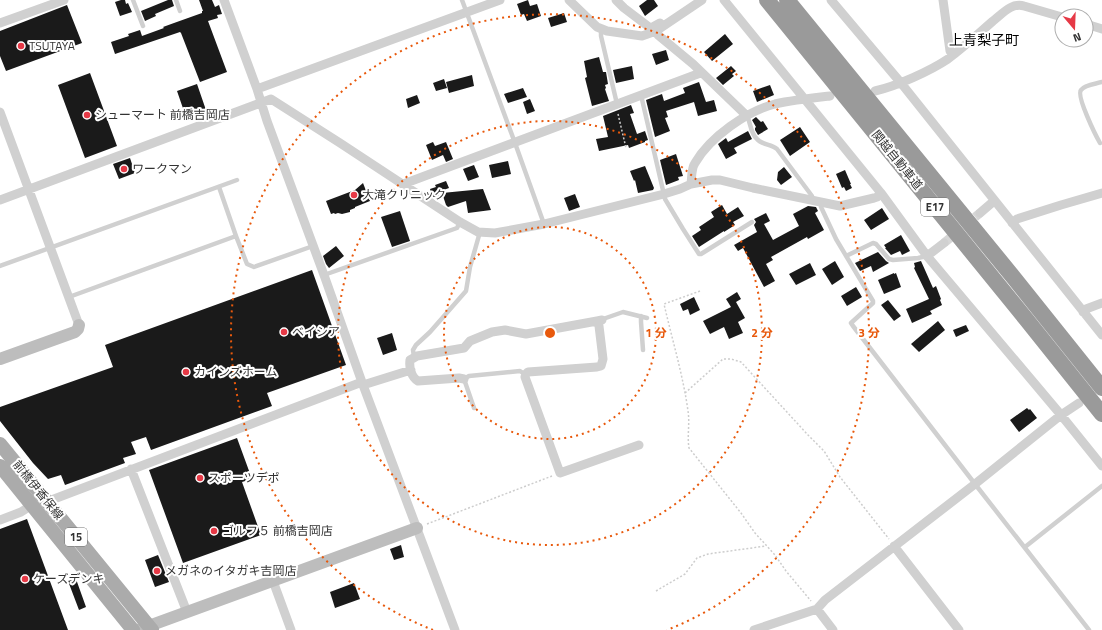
<svg xmlns="http://www.w3.org/2000/svg" width="1102" height="630" font-family="'Titillium Web','Noto Sans JP',sans-serif">
	<style>
		.building { fill: #1a1a1a }
		.lines { fill: none; stroke-linecap: round; stroke-linejoin: round }
		.street-tunnel { stroke: #d6d6d6; stroke-width: 9; stroke-dasharray: 9 4.5; stroke-linecap: butt }
		.path { stroke: #cdcdcd; stroke-width: 1.5; stroke-dasharray: 2 2; stroke-linecap: butt }
		.lane { stroke: #d0d0d0; stroke-width: 4.5 }
		.street { stroke: #d0d0d0; stroke-width: 9 }
		.secondary { stroke: #bdbdbd; stroke-width: 12 }
		.primary { stroke: #ababab; stroke-width: 14 }
		.highway { stroke: #9a9a9a; stroke-width: 16 }
		.ring { fill: none; stroke: #e8590c; stroke-width: 2; stroke-dasharray: 2 4 }
		.poi-dot { fill: #e63946; stroke: #fff; stroke-width: 1.5 }
		.labels { text-anchor: middle; stroke-width: 4; stroke-linejoin: round; paint-order: stroke }
		.shield { fill: #fff; stroke: #707070; stroke-width: 1 }
		.shield-label { font-size: 11px; font-weight: bold; fill: #333 }
		.poi-label { font-size: 12px; fill: #333; stroke: #fff; text-anchor: start }
		.street-label { font-size: 12px; fill: #333; stroke: #fff }
		.quarter-label { font-size: 14px; fill: #000; stroke: #fff }
		.centre { fill: #e8590c; stroke: #fff; stroke-width: 2 }
		.ring-label { font-size: 12px; text-anchor: middle; font-weight: bold; fill: #e8590c; stroke: #fff; stroke-width: 4; stroke-linejoin: round; paint-order: stroke }
	</style>
	<rect width="100%" height="100%" fill="#fff"/>
	<path class="building" d="M121,0h4l1,4 2,-1 4,9 -12,4 -5,-14z
		M168,0h4l2,6 -19,8 1,2 -11,5 -4,-10z
		M199,0h13l3,7 4,-2 3,9 -5,1 1,3 -10,3 19,51 -27,10 -19,-49 -1,-1 -65,22 -4,-12 18,-6 -1,-2 12,-4 2,6 22,-8 -1,-1 11,-4 28,-10v-2h1z
		M528,0l2,6 7,-2 4,12 -14,5 -3,-7 -3,1 -4,-11z
		M647,0h7l4,6 -13,10 -6,-10z
		M67,5l15,38 -76,28 -6,-15v-25z
		M564,13l3,9 -16,5 -3,-9z
		M725,34l8,10 -21,17 -8,-9z
		M666,50l3,10 -13,5 -4,-11z
		M599,57l4,15h3l2,12 -3,1 1,3 -1,1 4,12 -17,5 -7,-28 2,-1 -3,-16z
		M632,66l2,13 -18,4 -3,-13z
		M731,66l5,5 -4,3 2,2 -11,9 -7,-7z
		M90,73l27,73 -32,12 -27,-73z
		M472,75l2,11 -25,7 -3,-11z
		M444,79l3,9 -11,3 -3,-8z
		M699,82l7,20 8,-2 3,11 -19,5 -4,-14 -28,9 2,6 -3,1 5,13 -15,6 -9,-37 16,-6 2,7 21,-8 -2,-5z
		M197,84l10,29 -20,7 -10,-29z
		M770,85l4,10 -17,7 -4,-11z
		M523,88l4,9 -19,6 -4,-9z
		M417,95l3,8 -12,5 -2,-9z
		M530,99l5,12 -8,3 -4,-12z
		M631,105l3,8 -4,1 7,20 8,-3 3,9 -3,1v1l-16,6 -1,-3 -29,6 -3,-12 12,-2 -5,-21z
		M756,117l5,5 2,-1 5,8 -10,6 -3,-5v-2l1,-1 -4,-7z
		M800,127l10,15 -20,14 -10,-16z
		M748,131l4,8 -18,9 3,5 -11,6 -8,-15 8,-6 2,4z
		M433,142l2,4 11,-4 7,17 -7,3 -3,-7 -11,5 -6,-15z
		M676,154l7,22 -5,1 1,3 -13,5 -6,-25z
		M130,158l5,15 -16,6 -6,-15z
		M508,161l3,13 -19,4 -3,-13z
		M474,165l5,12 -11,4 -5,-12z
		M645,166l9,22 -1,2 -15,3 -3,-13 -1,1 -4,-10z
		M784,167l8,10 -11,8 -4,-5 1,-8z
		M845,170l6,14h-1l2,4 -6,3 -2,-4 -2,1 -6,-14z
		M446,181l3,7 -11,4v-1l1,5 -5,1 -2,-1 -2,-7 6,-2 -1,-2z
		M363,183l7,18 -15,6v1l-5,2v2l-8,2 -4,-1 -3,1 -1,-1 -3,1 -5,-13 29,-11z
		M483,189l8,21 -23,3 -2,-12 -18,6 -2,-2 -4,-12z
		M575,194l5,13 -11,4 -5,-13z
		M722,205l5,9 11,-7 6,9 -11,6 2,3 -11,7v-1l-25,16 -7,-11 9,-6 -2,-3 15,-10 -3,-5z
		M808,206l8,1 2,4 -3,2 9,17 -16,9 -1,-2 -36,20 2,3 -7,4 9,17 -11,6 -21,-39 -5,3 -4,-6 23,-13 -3,-7 2,-3 -2,-3 12,-6 4,8 -6,3 9,16 26,-14 -6,-12z
		M882,208l7,11 -18,11 -7,-10z
		M400,211l10,30 -18,6 -11,-30z
		M901,235l9,16 -8,4 -2,-4 -9,4 -6,-7h1l-2,-3z
		M336,246l8,10 -15,12 -3,-4 -3,-8z
		M878,252l8,9 3,2 -16,9 -2,-6 -11,5 -5,-8z
		M835,261l9,16 -12,8 -10,-16z
		M921,261l12,27 3,-2 5,13 -1,1 2,5 -12,6 2,3 -20,9 -6,-14 23,-10 -15,-31 1,-1 -1,-4z
		M810,263l6,12 -20,10 -7,-11z
		M312,270l34,95 -79,28 5,13 -121,44 -5,-13 -15,5 5,12 -13,4 2,5 -60,22 -4,-10 -13,4 -15,-16 -33,-42v-14l113,-40 -8,-22z
		M894,273v1l2,-1 5,14 -17,7 -6,-14z
		M856,287l6,10 -15,9 -6,-10z
		M737,292l4,7 -5,3 9,16 -7,4 5,11 -14,6 -5,-12 -14,7 -7,-13 28,-14 -5,-8z
		M694,297l6,13 -10,5 -2,-6 -5,2 -3,-7z
		M888,300l13,16 -7,5 -13,-16z
		M938,321l7,9 -26,22 -8,-8z
		M966,325l3,6 -13,6 -3,-7z
		M392,333l5,17 -14,5 -6,-17z
		M1027,408l2,2 1,-1 7,9 -18,14 -9,-12z
		M237,438l15,41 -10,3 19,53 -78,28 -34,-93z
		M27,519l41,111h-68v-101z
		M401,545l3,12 -10,3 -4,-11z
		M158,555l11,27 -14,5 -10,-27z
		M76,579l10,28 -7,3 -11,-29z
		M354,583l6,16 -25,9 -5,-16z"/>
	<g class="lines">
		<path class="street-tunnel" d="M944,243l36,-30"/>
		<path class="path" d="M618,114l8,34
			M700,291l-36,13c8,35 19,71 24,107 2,12 -1,25 1,37l52,65 14,20 20,22 11,16 25,30
			M685,393l38,-34h8l10,3 67,73 16,16 16,26 49,62
			M427,524l125,-48
			M656,591l29,-17 12,-16 11,-4 58,-8"/>
		<path class="lane" d="M133,0l10,26
			M176,0l4,11
			M462,0l53,143 29,81
			M601,29v7l16,68
			M641,95l24,104 18,30 16,25h2l51,-32
			M747,116c4,7 3,17 10,23 5,6 14,5 20,10l35,47 -1,4
			M1100,143c-4,-7 -24,-47 -19,-53 4,-6 15,-6 21,-8
			M219,187l17,49
			M821,203v4l15,32 37,62v2l-22,20 2,3 122,158 114,146
			M846,256l27,-13 3,1 13,15 4,1 25,-2 9,-2
			M0,266l237,-86
			M324,275l133,-47 3,-6
			M69,297l167,-61 11,28 7,3 59,-21
			M641,316v6l2,28
			M603,319l20,-7 24,6
			M414,357l-1,-7 3,-5 14,-13 36,-41 4,-24 10,-35
			M474,408l-10,-29 5,-3 51,-5 6,4
			M1025,547l77,-61"/>
		<path class="street" d="M224,0l33,89 10,32 57,154 39,110 92,245
			M569,0l28,27 10,4 35,5 14,-5 46,-31
			M616,0l8,8 25,19 2,1 9,-5
			M724,0l157,193 46,63 134,159 41,51
			M831,0l70,83 201,252
			M943,0l7,51 3,4
			M0,23l64,-23
			M1086,24l16,5
			M656,31l2,4 35,29 54,52
			M257,89l243,-89
			M875,91c22,-5 55,-20 73,-32 16,-12 30,-25 45,-38 9,-7 19,-19 31,-15l38,11
			M0,112l79,213
			M691,184c1,-7 0,-15 4,-21 15,-26 52,-52 80,-59 18,-4 37,-6 55,-8
			M404,185l2,-2 289,-108 3,-1 1,-3
			M0,200l271,-101 69,44 120,79 18,10 17,1 49,-9 120,-30 16,-5 11,-5 21,-4h8l33,8 87,18 34,-8 3,-1 4,-4
			M980,213l14,-12
			M1012,223l5,-4 44,-14 41,-12
			M927,256l17,-13
			M1083,312l3,-3 16,-6
			M597,321l2,5 4,33 -2,7 -4,1 -69,5 -2,2 -1,3 35,96 79,-28
			M464,379l-5,-1 -41,3c-7,-4 -9,-14 -8,-21l7,-4 47,-8 6,-7 22,-9 13,-2 21,4 71,-13 5,-1
			M363,385l48,-15
			M131,469l56,143
			M48,503l6,-4 308,-117
			M0,520l21,-8 11,-7
			M894,546l65,84
			M273,581l18,49
			M817,609l16,21
			M754,630l63,-21 8,-9 150,-116 86,-69 18,-12"/>
		<path class="secondary" d="M0,359l75,-27 3,-3 1,-4
			M138,630l279,-102"/>
		<path class="primary" d="M0,444l152,186
			M0,466l133,164"/>
		<path class="highway" d="M767,0l259,319 76,95
			M787,0l227,278 88,110"/>
	</g>
	<g class="ring">
		<circle cx="550" cy="333" r="106"/>
		<circle cx="550" cy="333" r="212"/>
		<path d="M433 630A319 319 0 1 1 667 630"/>
	</g>
	<g class="poi-dot">
		<circle cx="21" cy="46" r="4"/>
		<circle cx="87" cy="115" r="4"/>
		<circle cx="124" cy="169" r="4"/>
		<circle cx="354" cy="195" r="4"/>
		<circle cx="284" cy="332" r="4"/>
		<circle cx="186" cy="372" r="4"/>
		<circle cx="200" cy="478" r="4"/>
		<circle cx="214" cy="531" r="4"/>
		<circle cx="157" cy="571" r="4"/>
		<circle cx="25" cy="579" r="4"/>
	</g>
	<g class="labels">
		<g class="shield">
			<rect x="921" y="198" width="28" height="18" rx="3"/>
			<rect x="65" y="528" width="22" height="18" rx="3"/>
		</g>
		<g class="shield-label">
			<text x="935" y="211">E17</text>
			<text x="76" y="541">15</text>
		</g>
		<g class="poi-label">
			<text x="29" y="50">TSUTAYA</text>
			<text x="95" y="119">シューマート 前橋吉岡店</text>
			<text x="132" y="173">ワークマン</text>
			<text x="362" y="199">大滝クリニック</text>
			<text x="292" y="336">ベイシア</text>
			<text x="194" y="376">カインズホーム</text>
			<text x="208" y="482">スポーツデポ</text>
			<text x="222" y="535">ゴルフ５ 前橋吉岡店</text>
			<text x="165" y="575">メガネのイタガキ吉岡店</text>
			<text x="33" y="583">ケーズデンキ</text>
		</g>
		<g class="street-label">
			<text transform="translate(897 160) rotate(51)" y="4">関越自動車道</text>
			<text transform="translate(38 490) rotate(51)" y="4">前橋伊香保線</text>
		</g>
		<g class="quarter-label">
			<text x="984" y="45">上青梨子町</text>
		</g>
	</g>
	<circle cx="550" cy="333" r="6" class="centre"/>
	<g class="ring-label">
		<text x="656" y="337">1 分</text>
		<text x="762" y="337">2 分</text>
		<text x="869" y="337">3 分</text>
	</g>
	<g transform="translate(1074 28) rotate(161)"><circle r="19" fill="#ffffff" stroke="#adadad"/>
	<path d="M0-3L7 15L0 10L-7 15Z" fill="#e63946"/>
	<text y="-6" font-size="11" font-weight="bold" text-anchor="middle" fill="#333333">N</text>
	</g>
</svg>
